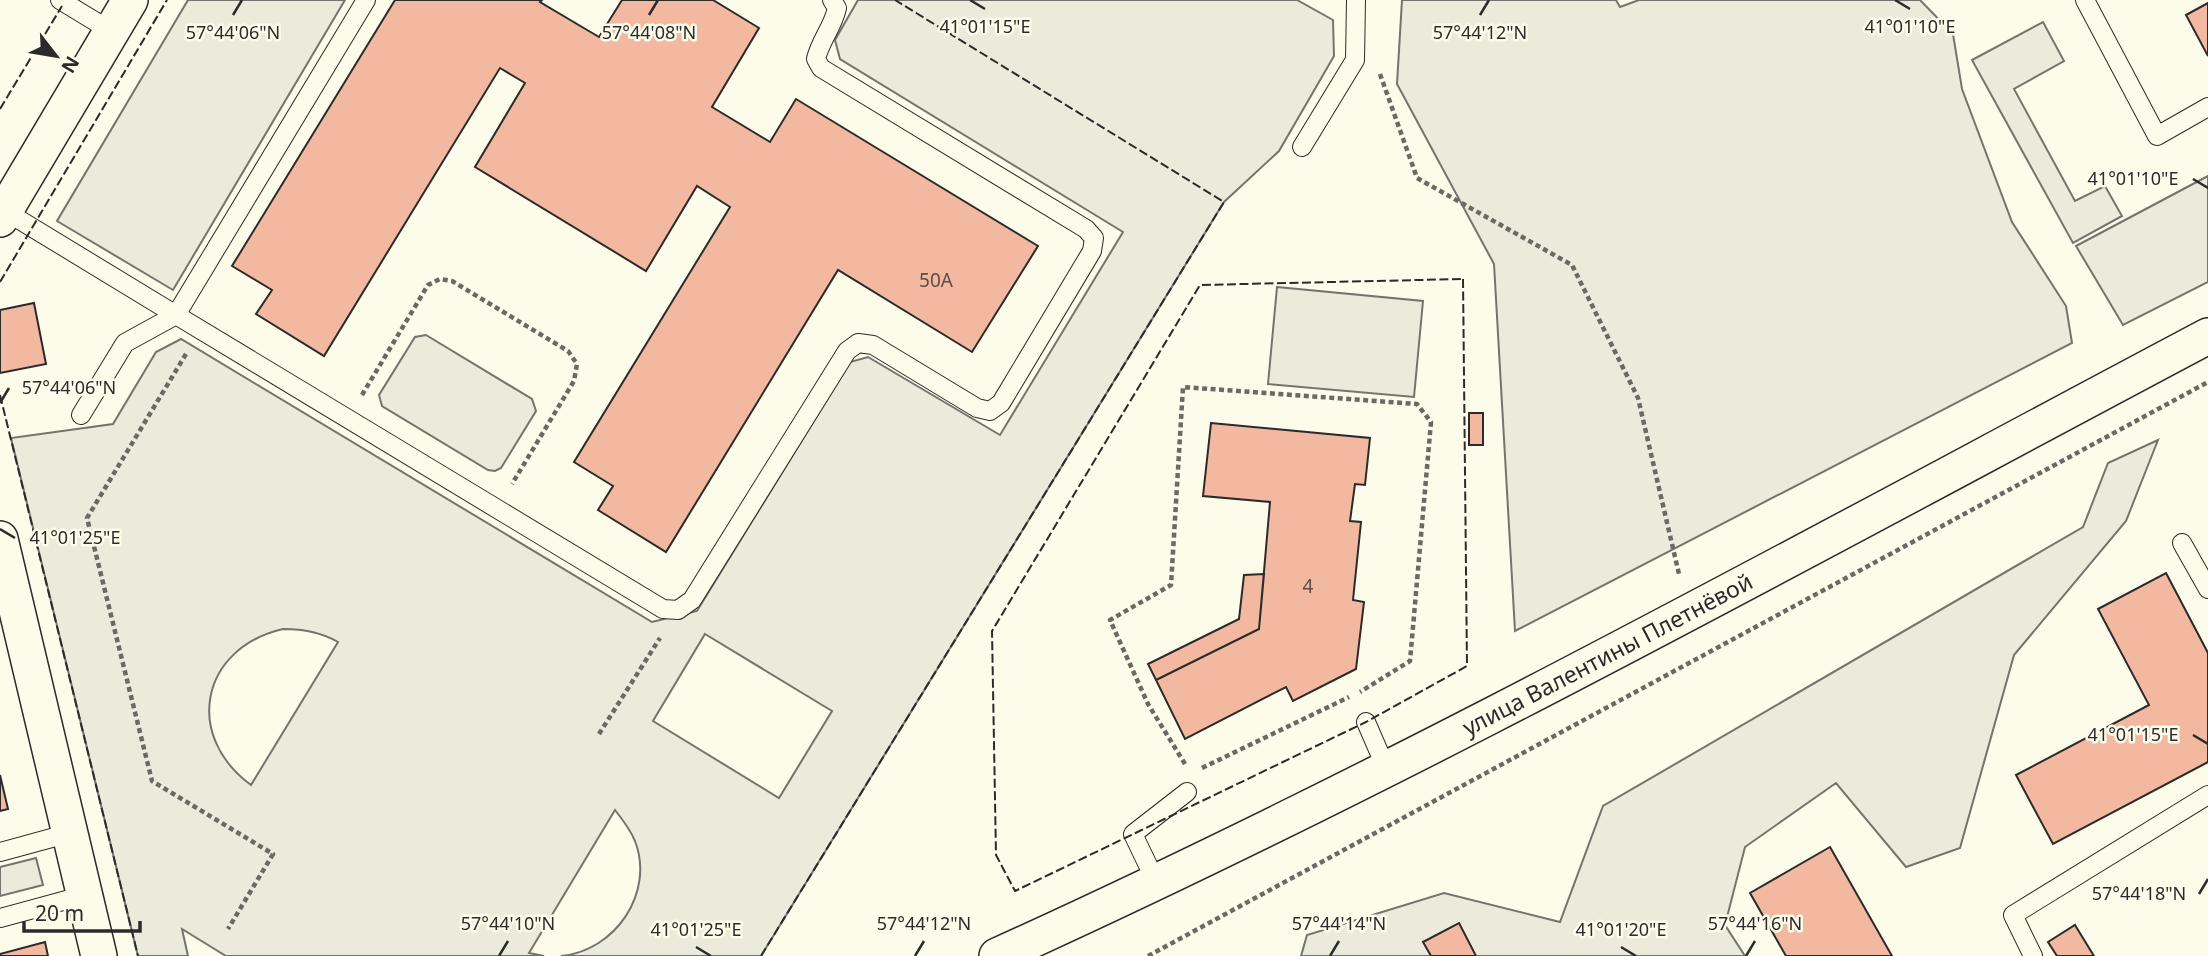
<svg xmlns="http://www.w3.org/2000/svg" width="2208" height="956" font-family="'Noto Sans',sans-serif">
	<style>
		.green { fill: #ecebdb; stroke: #74746e; stroke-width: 2; fill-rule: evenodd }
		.parking { fill: #eceadb; stroke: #74746e; stroke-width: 2 }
		.building { fill: #f2b8a0; stroke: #2b2b2b; stroke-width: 2 }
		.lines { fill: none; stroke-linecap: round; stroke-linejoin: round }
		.lane-casing { stroke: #2b2b2b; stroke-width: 20 }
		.street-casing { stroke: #2b2b2b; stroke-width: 38 }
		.path { stroke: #6a6964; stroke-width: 4.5; stroke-dasharray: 5 3.5; stroke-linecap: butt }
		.lane { stroke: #fdfbea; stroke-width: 18 }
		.street { stroke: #fdfbea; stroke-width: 35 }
		.fence { stroke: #2b2b2b; stroke-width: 2; stroke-dasharray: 9 3.5; stroke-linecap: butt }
		.ticks { fill: none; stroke: #2b2b2b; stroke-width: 2.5 }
		.labels { text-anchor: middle; stroke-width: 5; stroke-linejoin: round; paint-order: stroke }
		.number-label { font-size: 19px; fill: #5d4e48 }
		.street-label { font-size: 23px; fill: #2b2b2b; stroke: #fdfbea }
		.ticks-label { font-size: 18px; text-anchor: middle; fill: #2b2b2b; stroke: #fdfbea; stroke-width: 5; stroke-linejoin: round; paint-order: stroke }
	</style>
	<rect width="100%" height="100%" fill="#fdfbea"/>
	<path class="green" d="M188,0h157l-172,290 -116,-69z
		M858,0h439l36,20 1,36 -55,95 -55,51 -463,754h-200c54,-5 94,-63 74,-115 -5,-12 -12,-21 -20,-31l-86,143 15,3h-318l-44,-27 6,27h-50l-127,-518 102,-14 43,-72 25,-13 471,283 45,-11 153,-249 18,-5 132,78 123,-203 -283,-173 -5,-19zM283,629c20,0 38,3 55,13l-87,143c-68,-50 -50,-137 32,-156zM705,634l127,77 -53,87 -126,-77z
		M1402,0h214l4,7 19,-7h281l33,34 9,55 50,133 54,84 6,37 -557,288 -21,-367 -97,-180z
		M2043,22l21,39 -50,28 61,112 30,-15 17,30 -49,27 -101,-183z
		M2208,176v106l-85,43 -47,-79z
		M426,335l106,64 4,12 -35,57 -6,3 -7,-1 -106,-64 -3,-11 36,-58z
		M2158,440l-32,81 -112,134 -54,193 -54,19 -70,-84 -91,64 -20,78 20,31h-444l6,-21 137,-42 116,29 43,-116 480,-279 25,-64z"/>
	<path class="parking" d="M1277,287l146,14 -9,96 -146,-13z
		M36,858l7,27 -43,11v-29z"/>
	<path class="building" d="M395,0h147l-2,2 59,35 23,-37h91l46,28 -47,79 58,35 26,-43 242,147 -66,106 -134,-82 -172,282 -68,-42 15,-24 -39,-24 156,-255 -33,-21 -51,85 -171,-104 50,-84 -25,-15 -176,288 -68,-42 16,-24 -40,-24z
		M2208,3v53l-22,-41z
		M34,303l12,61 -46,9v-63z
		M1469,413h14v32h-14z
		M1211,423l159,15 -5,47 -10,-1 -5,37 11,1 -8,78 11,2 -8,67 -63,32 -7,-14 -101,52 -29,-59 103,-51 11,-127 -67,-6z
		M2166,573l42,80v109l-155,82 -37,-69 133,-70 -51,-96z
		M1264,574l-5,55 -103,51 -8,-16 91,-45 5,-44z
		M0,775l8,34 -8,2z
		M1830,847l62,109h-106l-36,-63z
		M1459,923l17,33h-45l-8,-14z
		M2075,925l19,31h-37l-9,-14z
		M45,942l3,14h-48v-2z"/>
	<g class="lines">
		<g class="lane-casing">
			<path id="lane" d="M60,0l51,31
				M2085,0l72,136 51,-29
				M1302,147l53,-87 1,-60
				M5,211l171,104 190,-315
				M81,415l44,-72 51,-28 487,294 15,1 14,-10 155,-249 11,-8 15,2 104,63 13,3 11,-8 91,-152 2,-13 -8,-9 -265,-161 -5,-9c4,-18 17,-32 21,-51l-5,-8
				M2182,543l26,46
				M1366,722l20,46
				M0,852l70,-19
				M1157,884l-24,-50 54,-42
				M0,918l85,-23
				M2033,956l-20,-41 195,-120"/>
		</g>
		<g class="street-casing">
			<g id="street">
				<path d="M0,219l130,-219"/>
				<path d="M0,539l99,417"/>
				<path id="s1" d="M997,956c413,-187 811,-408 1211,-620"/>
			</g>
		</g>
		<path class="path" d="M1380,74l37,104 155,87 66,133 41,176
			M186,354l-99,164 65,263 121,73 -45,75
			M362,395l66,-110 12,-6 12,2 116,70 9,13 -3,17 -62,103
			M599,734l61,-96
			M1185,764l-37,-60 -38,-84 61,-35 12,-198 234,17 14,18 -21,239 -50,31
			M1202,768l147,-71
			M1148,956l1060,-574"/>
		<use href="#lane" class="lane"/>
		<use href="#street" class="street"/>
		<path class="fence" d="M0,109l62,-103
			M1463,279l4,387 -101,56 -351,169 -19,-36 -4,-224 208,-346z
			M0,282l167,-282
			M0,395l138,561
			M761,956l463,-754 -329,-202"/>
	</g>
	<path class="ticks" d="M970,0l15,9M1895,0l15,9M233,15l9,-15M649,15l9,-15M1480,15l9,-15M2193,179l15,9M0,403l9,-15M0,529l15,9M2193,735l15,9M2199,894l9,-15M696,947l15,9M1621,947l15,9M499,956l9,-15M915,956l9,-15M1330,956l9,-15M1746,956l9,-15"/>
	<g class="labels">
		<g class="number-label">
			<text x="936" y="287">50А</text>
			<text x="1308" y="593">4</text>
		</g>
		<g class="street-label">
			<text dy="8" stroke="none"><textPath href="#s1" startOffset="681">улица Валентины Плетнёвой</textPath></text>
		</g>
	</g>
	<g class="ticks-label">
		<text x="985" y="33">41°01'15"E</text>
		<text x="1910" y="33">41°01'10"E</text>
		<text x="233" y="39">57°44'06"N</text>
		<text x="649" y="39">57°44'08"N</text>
		<text x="1480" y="39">57°44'12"N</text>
		<text x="2133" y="185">41°01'10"E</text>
		<text x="69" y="394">57°44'06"N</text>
		<text x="75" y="544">41°01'25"E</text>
		<text x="2133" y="741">41°01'15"E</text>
		<text x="2139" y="900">57°44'18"N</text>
		<text x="508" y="930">57°44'10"N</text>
		<text x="924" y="930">57°44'12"N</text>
		<text x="1339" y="930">57°44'14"N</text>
		<text x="1755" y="930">57°44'16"N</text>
		<text x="696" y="936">41°01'25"E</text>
		<text x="1621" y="936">41°01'20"E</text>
	</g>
	<g transform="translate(56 56) rotate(121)" stroke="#fdfbea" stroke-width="5" paint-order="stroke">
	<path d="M0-5L12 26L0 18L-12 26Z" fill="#2b2b2b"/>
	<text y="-10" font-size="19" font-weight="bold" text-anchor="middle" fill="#2b2b2b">N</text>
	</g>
	<path d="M24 921v10h116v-10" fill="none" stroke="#2b2b2b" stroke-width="3.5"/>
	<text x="35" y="921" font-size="21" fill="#2b2b2b" stroke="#fdfbea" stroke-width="5" paint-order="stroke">20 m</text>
</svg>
